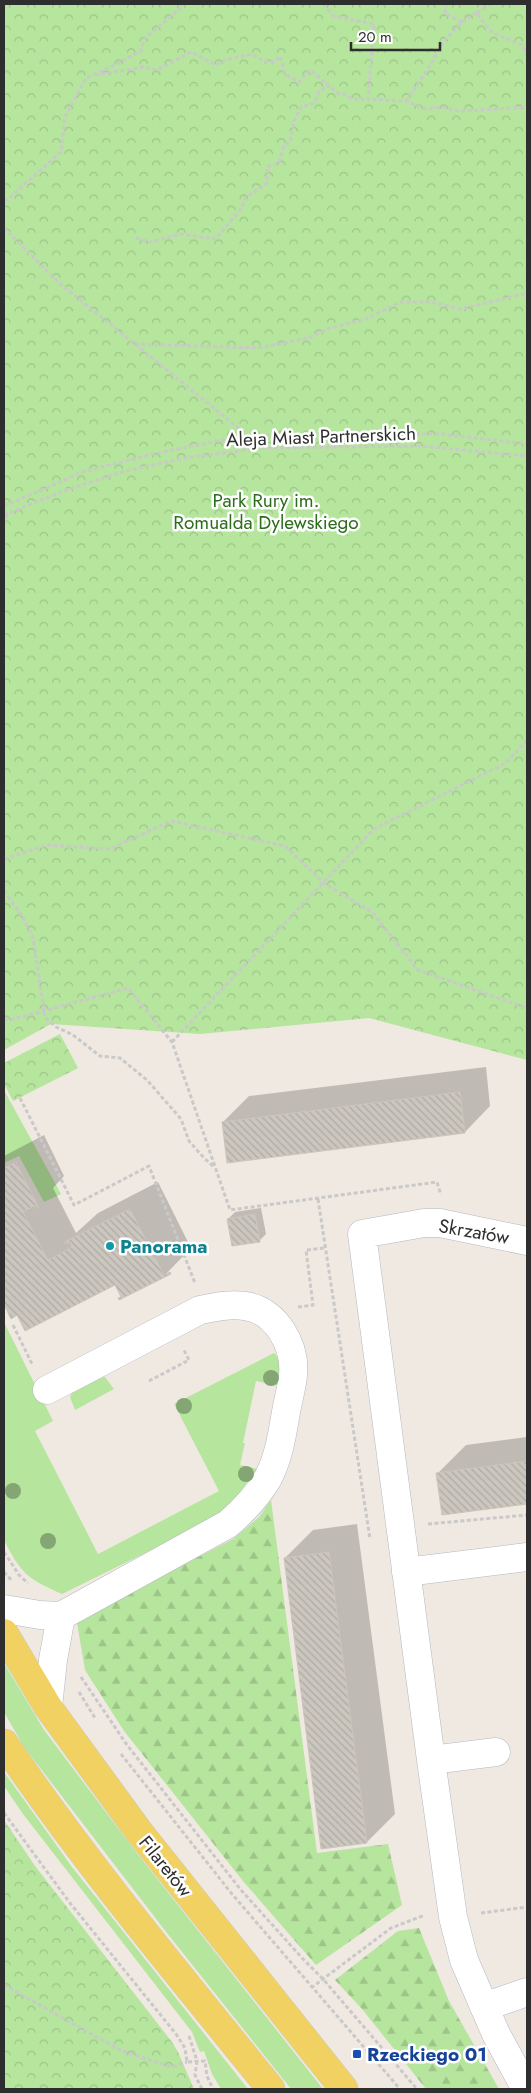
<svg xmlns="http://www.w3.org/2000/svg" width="531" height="2093" font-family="Jost,sans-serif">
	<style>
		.grass { fill: #b6e59e }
		.forest { fill: url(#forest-firs) }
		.park { fill: url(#park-crowns) }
		.shadow { fill: #0003 }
		.building { fill: url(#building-back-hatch); stroke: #cbc5ba }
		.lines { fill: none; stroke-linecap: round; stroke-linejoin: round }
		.minor-casing { stroke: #b4b7c1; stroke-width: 29 }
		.major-casing { stroke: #c9c9c9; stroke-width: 29 }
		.path { stroke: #c9c9c9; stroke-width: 3; stroke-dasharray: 4 2.5; stroke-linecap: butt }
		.minor { stroke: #fff; stroke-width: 28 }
		.major { stroke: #f2d163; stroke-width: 28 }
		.tree { fill: #84a574 }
		.culture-dot { fill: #0f9aa8; stroke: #fff; stroke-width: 2 }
		.transit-dot { fill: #1a4fb4; stroke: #fff; stroke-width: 2 }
		.labels { text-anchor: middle; stroke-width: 5; stroke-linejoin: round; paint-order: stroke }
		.street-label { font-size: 19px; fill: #2e2e2e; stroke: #fff }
		.park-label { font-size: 19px; fill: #2c6e1b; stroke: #fff }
		.culture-label { font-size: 19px; font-weight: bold; fill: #0d838f; stroke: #fff; text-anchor: start }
		.transit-label { font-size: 19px; font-weight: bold; fill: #164399; stroke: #fff; text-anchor: start }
	</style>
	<defs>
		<pattern id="forest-firs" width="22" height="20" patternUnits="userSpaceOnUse" patternTransform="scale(1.25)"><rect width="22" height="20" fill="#b6e59e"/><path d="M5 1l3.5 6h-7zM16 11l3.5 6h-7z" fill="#9dc588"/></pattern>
		<pattern id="park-crowns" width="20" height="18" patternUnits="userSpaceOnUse" patternTransform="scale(1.25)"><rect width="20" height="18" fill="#b6e59e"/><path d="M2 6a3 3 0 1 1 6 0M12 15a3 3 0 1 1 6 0" fill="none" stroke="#9dc588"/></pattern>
		<pattern id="building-back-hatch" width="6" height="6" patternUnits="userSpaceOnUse" patternTransform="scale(1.25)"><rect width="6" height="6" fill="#cbc7bf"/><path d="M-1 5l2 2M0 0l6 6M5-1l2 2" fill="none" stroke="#afaba4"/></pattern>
	</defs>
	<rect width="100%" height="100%" fill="#efe9e1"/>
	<path class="grass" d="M4,1090l57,104 -17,8 -25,-46 -15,7z
		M4,1322l49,99 -18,10 63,123 121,-63 -45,-87 100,-51c9,7 6,23 6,33l-24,-5 -13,62h2l-5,22 17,4 -26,35 -29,21 -140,69c-34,-15 -41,-20 -58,-54z
		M100,1375l5,2 9,12 -39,21 -5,-13 3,-7z
		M4,1663l40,67 89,118 190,241h-32l-124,-156 -143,-186 -20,-35z
		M4,1772l68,95 176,222h-27l-9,-15 -8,-23 -4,1 -8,-20 -169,-218 -19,-28z"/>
	<path class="forest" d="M271,1500l46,353 71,-9 14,61 -86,60 -73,-84 -119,-150 -39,-61 -8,-47 13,-10 143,-74 26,-22z
		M419,1928l30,73 50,88h-73l-64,-80 -27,-29 63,-49z"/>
	<path class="park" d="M4,4h523v1056l-158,-42 -169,16 -149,-10 -47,26z
		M60,1034l18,34 -65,33 -9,-17v-21z
		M4,1820l31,46 137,176 6,10 16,37h-190z"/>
	<path class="shadow" d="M486,1067l4,39 -25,26 -242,-10 26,-26z
		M44,1135l20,41 -11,12 23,45 22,-20 60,-31 33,66 -27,28 -48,7 -105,34 -7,-15v-146z
		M261,1208l5,26 -7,7 -31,-22 7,-7z
		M527,1437v66l-84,11 -5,-41 28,-28z
		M357,1524l38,290 -28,28 -82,-284 28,-28z"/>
	<path class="building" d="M460,1092l5,41 -238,30 -5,-41z
		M16,1162l23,46h-2l-1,-3 -13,7 25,48 24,-13 -2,-5 -5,2 -1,-2 66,-33 34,66 6,-3 1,2 -52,26 -1,-2 3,-1 -6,-12 -90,46 -8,-16 -6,4 -7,-15v-136z
		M255,1214l5,28 -28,4 -5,-27z
		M527,1461v43l-85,11 -6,-42z
		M329,1552l38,291 -46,6 -37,-291z"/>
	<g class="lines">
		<g class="minor-casing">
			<path id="minor" d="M406,1572l121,-15
				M4,1609l36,6 21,1 167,-92c16,-14 29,-27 40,-46 11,-21 14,-43 18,-66 2,-12 6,-25 7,-37 3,-29 -17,-65 -48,-69 -16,-2 -30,1 -45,4l-153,80
				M48,1707l5,-47 8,-44
				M496,1752l-65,8 22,157 11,43 32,74 30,55
				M431,1760l-69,-526 62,-11h16l87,18
				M484,2007l43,-15"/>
		</g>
		<g class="major-casing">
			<path id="major" d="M4,1633l44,74 92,126 204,256
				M4,1743c82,121 176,233 267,346"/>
		</g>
		<path class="path" d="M324,4l9,12 41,8 -6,75 38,2 18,8 17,-2 20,4 66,-4
			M491,4l-15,9 17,20 29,12 5,10
			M462,22l14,-9
			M95,75l49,-8 13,3 34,-18 25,13 9,-5 27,-6 12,7 11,1 5,-6 5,18 14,8 11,-12 29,24h5l9,5h15
			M406,101l21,-30 16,-29 19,-20 -17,-8 1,-10
			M4,200h3l54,-48 4,-35 21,-39 29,-13 26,-14 3,-12 38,-32v-3
			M4,228l54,54 204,165
			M136,238l14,4 31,-8 34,5 27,-31 3,-10 22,-15v-16l12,-4 5,-18 6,-3 4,-21 8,-15c12,0 14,-4 17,-15l11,-5
			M135,344l124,4 49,-10 22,-10 36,-9 35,-17h30l30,7 66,-16
			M4,506l79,-34 70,-18 94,-19 195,-1 85,10
			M4,515l62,-25 56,-18 62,-14 79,-10 158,-2 106,10
			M4,525l3,-12
			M4,859l43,-14 63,4 61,-28 114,25 39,37 49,30 45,57 109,38
			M4,891l18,25 11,22 12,79 11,10 17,8 27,21 20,2 27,22 34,39 8,22 15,17 10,9
			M4,1019l6,1 118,-32 44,54 58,168 207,-28 4,13
			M172,1042l202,-213 132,-66 21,-23
			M20,1098l54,107 75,-39 46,117
			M318,1199l52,340
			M298,1307l15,-2 -7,-55 19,-2
			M13,1325l20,41
			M149,1381l40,-21 -5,-10
			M428,1524l99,-9
			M4,1552l15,23 9,8
			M4,1572l8,9
			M81,1677l46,68 114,145 61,68 21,21 94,110
			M79,1692l16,26
			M121,1754l111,140 168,195
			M4,1813l66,90 106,131 9,14 2,14 18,-1 2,15 6,13
			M481,1913l46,-6
			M4,1985l116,65 51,17 16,-5
			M311,1988l80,-60 34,-13
			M189,2036l8,25 -2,14 7,14"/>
		<use href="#minor" class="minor"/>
		<use href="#major" class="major"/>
	</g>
	<g class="tree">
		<circle cx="271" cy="1378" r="8"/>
		<circle cx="184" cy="1406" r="8"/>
		<circle cx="246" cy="1474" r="8"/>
		<circle cx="13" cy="1491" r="8"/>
		<circle cx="48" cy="1541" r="8"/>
	</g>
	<circle class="culture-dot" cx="110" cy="1246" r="5"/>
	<rect class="transit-dot" x="352" y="2049" width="10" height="10" rx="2.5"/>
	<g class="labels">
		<g class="street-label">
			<text transform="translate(321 436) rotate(-2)" y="7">Aleja Miast Partnerskich</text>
			<text transform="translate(474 1231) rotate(10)" y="7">Skrzatów</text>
			<text transform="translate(166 1866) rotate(51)" y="7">Filaretów</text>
		</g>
		<g class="park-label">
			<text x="266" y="507">Park Rury im.<tspan x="266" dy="22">Romualda Dylewskiego</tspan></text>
		</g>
		<g class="culture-label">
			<text x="120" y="1253">Panorama</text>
		</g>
		<g class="transit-label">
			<text x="367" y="2061">Rzeckiego 01</text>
		</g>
	</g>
	<rect width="531" height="2093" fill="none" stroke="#2e2e2e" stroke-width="10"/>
	<path d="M351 42v8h89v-8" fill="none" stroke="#2e2e2e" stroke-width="2.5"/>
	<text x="358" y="42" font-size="15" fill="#2e2e2e" stroke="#ffffff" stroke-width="4" paint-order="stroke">20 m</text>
</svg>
